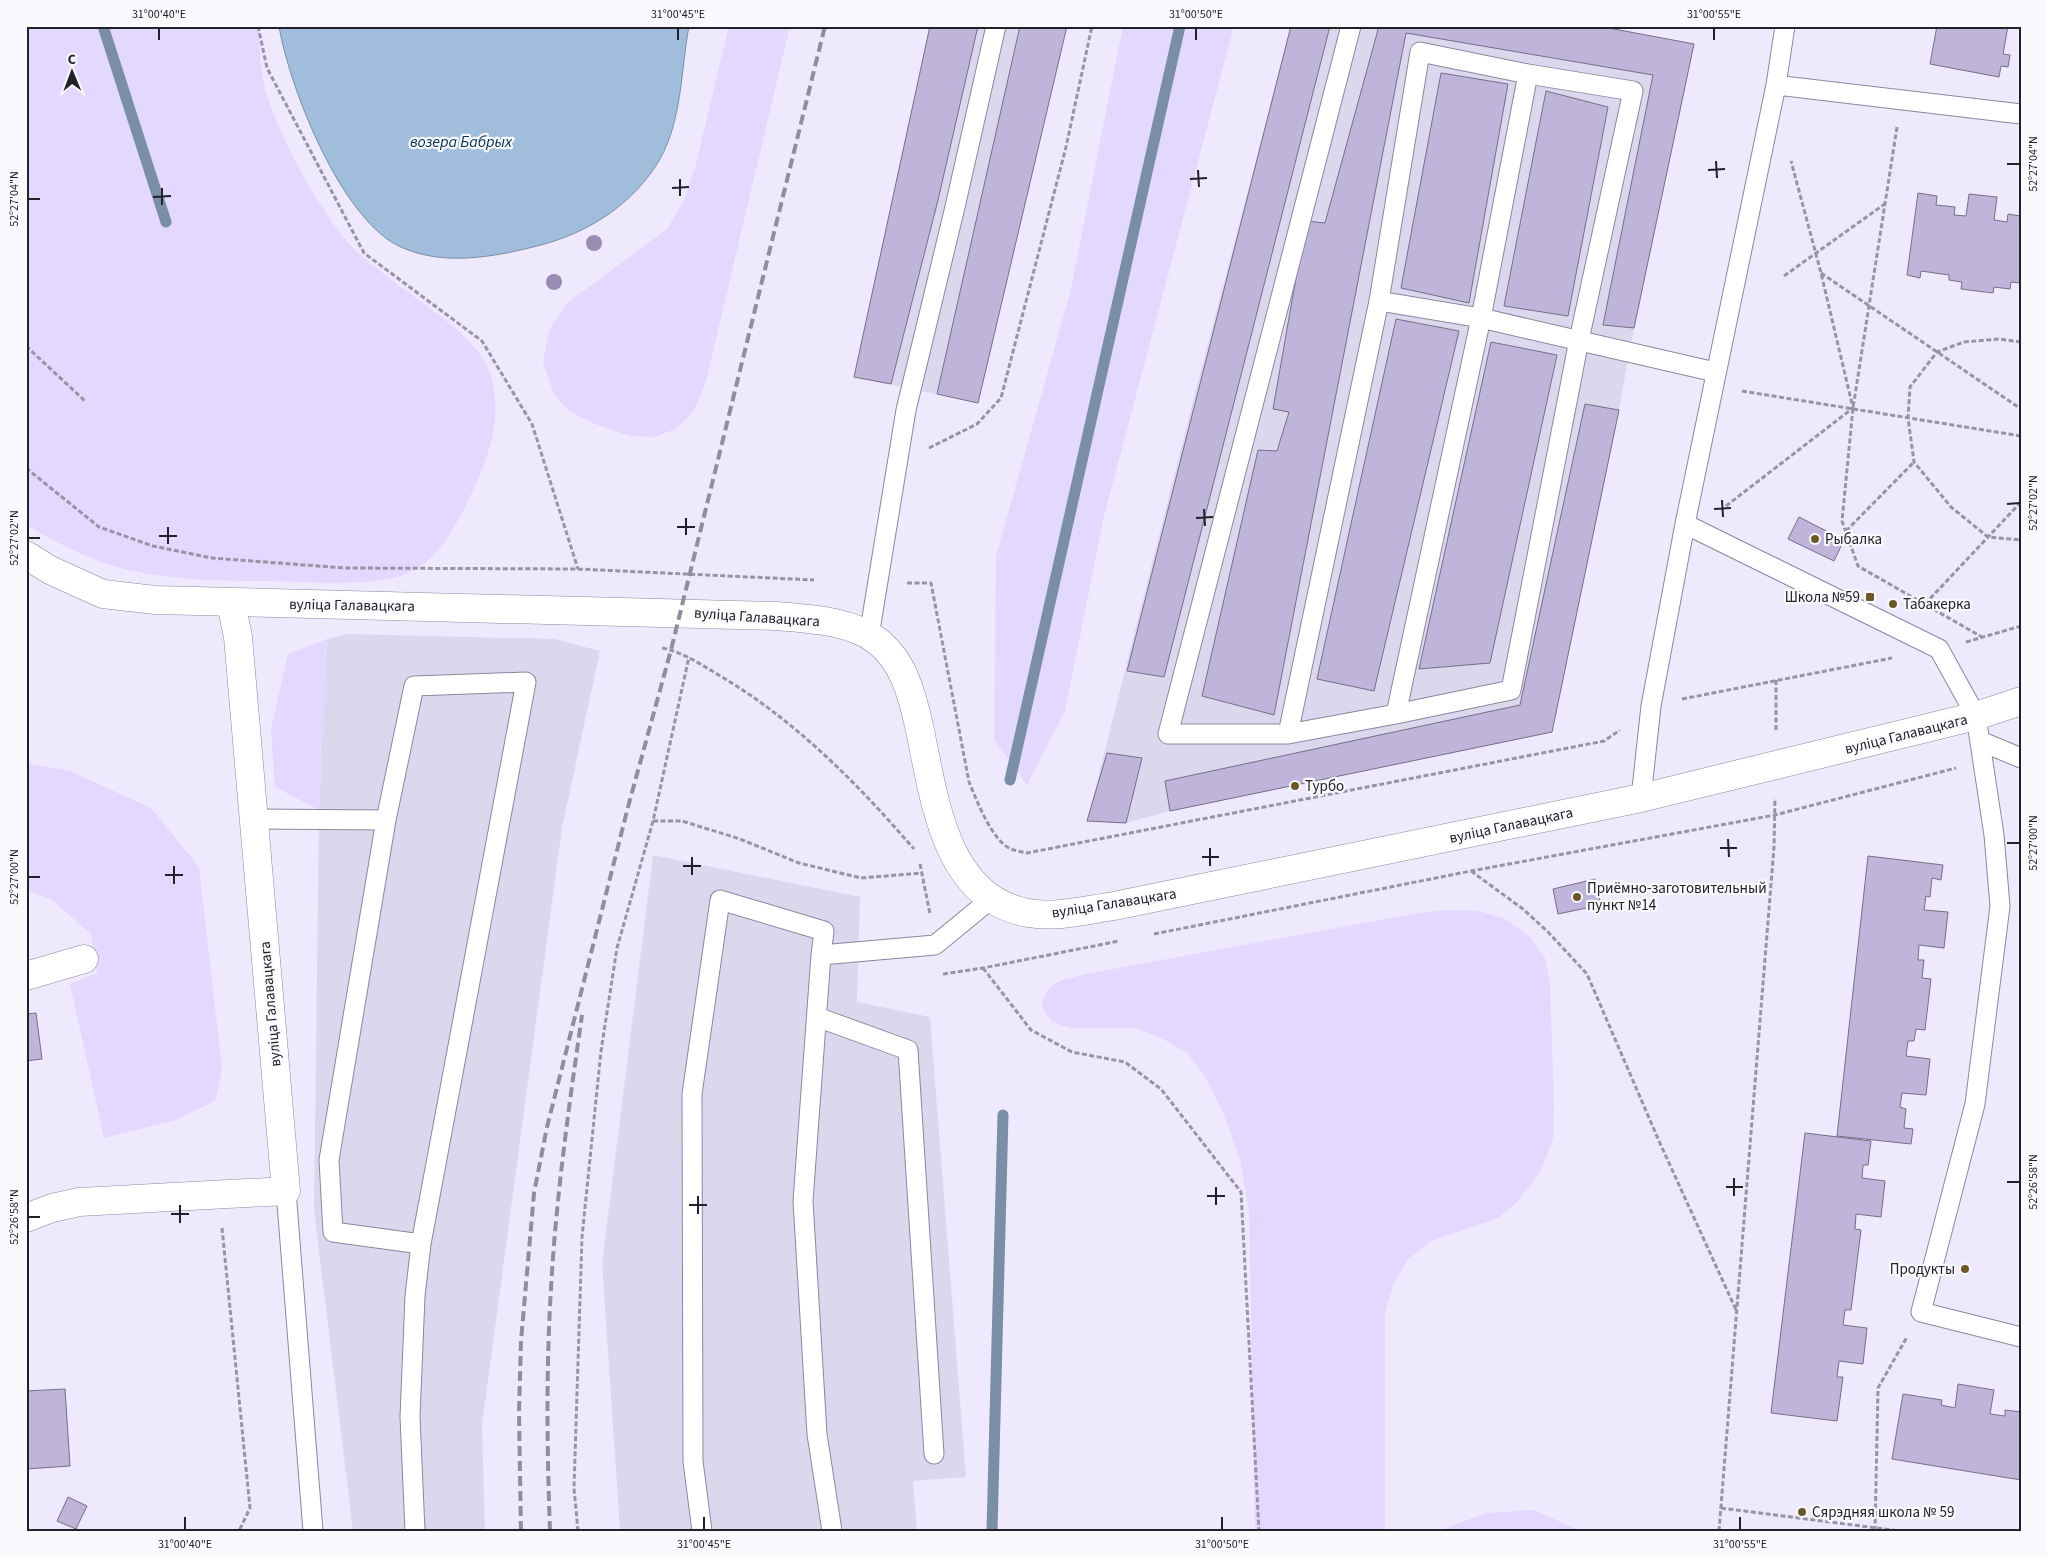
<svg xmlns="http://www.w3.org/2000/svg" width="2047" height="1557" font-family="'Source Sans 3',sans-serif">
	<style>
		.industrial { fill: #dbd8ee }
		.green { fill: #e3d8ff }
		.water { fill: #a0bddb; stroke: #7a8ea6 }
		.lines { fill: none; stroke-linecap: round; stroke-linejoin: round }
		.stream { stroke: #7a8ea6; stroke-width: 11 }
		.building { fill: #bfb5da; stroke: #756f86 }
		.lane-casing { stroke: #8d869f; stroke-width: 21 }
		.street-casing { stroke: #8d869f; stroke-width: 29 }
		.secondary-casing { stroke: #8d869f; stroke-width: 29 }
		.path { stroke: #9994a4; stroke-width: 3; stroke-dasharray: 5 2.5; stroke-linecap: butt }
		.lane { stroke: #fff; stroke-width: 19 }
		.street { stroke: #fff; stroke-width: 28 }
		.secondary { stroke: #fff; stroke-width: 28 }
		.rail { stroke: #918d9c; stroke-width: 4; stroke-dasharray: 10 5; stroke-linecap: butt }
		.tree { fill: #988db2 }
		.ticks { fill: none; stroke: #222029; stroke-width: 2 }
		.poi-dot { fill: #6c5726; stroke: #faf9fe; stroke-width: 2 }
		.labels { text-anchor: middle; stroke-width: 4.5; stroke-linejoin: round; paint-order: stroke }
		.poi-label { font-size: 15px; fill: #222029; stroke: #faf9fe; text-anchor: start }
		.street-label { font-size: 15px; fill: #222029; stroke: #faf9fe }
		.water-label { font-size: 16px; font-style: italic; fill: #012f55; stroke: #faf9fe }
		.neatline { fill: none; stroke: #222029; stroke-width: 2 }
		.ticks-label { font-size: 12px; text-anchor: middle; fill: #222029 }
	</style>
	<rect width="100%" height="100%" fill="#efe9fe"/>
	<path class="industrial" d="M930,26h136l-88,377 -124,-26z
		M1291,26h307l96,18 -60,284 -15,82 -67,322 -382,79 -44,12 -39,-2 107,-424z
		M348,634l207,5 45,12 -38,177 -80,597 3,106h-132l-39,-321 5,-400 8,-171z
		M653,855l207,42 -3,105 73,15 36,460 -53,4 4,50h-297l-18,-268z"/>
	<path class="green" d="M26,26h234c-1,20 0,39 4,58 9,43 60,136 92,167 13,13 30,24 45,36 29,22 73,49 88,83 7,18 8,44 4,63 -6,33 -38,104 -64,126 -7,7 -23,16 -32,18 -39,10 -97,4 -138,4 -36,0 -75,-1 -111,-7 -43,-7 -85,-26 -122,-50z
		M729,26h61l-84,355 -12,30 -18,18 -22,8 -24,-1 -35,-12 -25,-12 -16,-17 -11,-33 6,-32 18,-27 100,-74 17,-29 11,-32z
		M1123,26h111l-131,494 -38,191 -38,74 -33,-45 2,-184 74,-263z
		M327,639l-8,171 -44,-23 -4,-58 17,-75z
		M26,763l44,8 81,37 48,59 23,202 -7,32 -39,19 -72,18 -34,-154 27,-11 -6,-39 -39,-34 -26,-10z
		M1448,910l31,1 26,8 24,17 16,22 5,26 4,125 -1,30 -14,35 -22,28 -19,16 -67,23 -23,18 -15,26 -8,28v218h-130l-6,-319 -9,-53 -16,-44 -18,-37 -18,-24 -23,-14 -30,-12h-64l-19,-6 -10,-15c5,-28 19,-26 44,-33l327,-60z
		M1534,1510l47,21h-143l48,-18z"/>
	<path class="water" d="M279,26h410c-8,43 -7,94 -29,133 -26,45 -73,75 -123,87 -43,11 -92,20 -134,2 -61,-25 -114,-161 -124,-222z"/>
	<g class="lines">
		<path class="stream" d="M103,26l63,196
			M1010,780l170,-754
			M992,1531l11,-416"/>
	</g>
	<path class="building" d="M930,26h48l-40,174 -47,184 -37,-7z
		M1020,26h47l-89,377 -41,-9z
		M1291,26h39l-166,651 -37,-6z
		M1379,26h219l96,18 -60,284 -31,-3 50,-250 -247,-42 -132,682 -72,-19 56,-246 19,1 12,-39 -16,-3 33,-188 19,2z
		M1937,26h71l-5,28 7,1 -2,12 -7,-1 -2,11 -69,-13z
		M1441,73l67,11 -39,219 -68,-15z
		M1546,91l62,16 -40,209 -64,-10z
		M1918,193l19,3 -1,9 19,2 -1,8 12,1 3,-22 28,3 -3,23 13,2 1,-8 13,2v67l-10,-1 -1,7 -16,-2 -1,6 -32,-4 1,-7 -13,-2v-5l-28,-4 -1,7 -13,-3z
		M1396,319l63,12 -85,360 -57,-12z
		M1491,342l66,13 -67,308 -71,6z
		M1585,404l34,6 -67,322 -382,79 -5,-30 355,-76z
		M1799,517l45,23 -10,21 -46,-22z
		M1107,753l35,5 -16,65 -39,-2z
		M1868,856l75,9 -2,15 -9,-2 -2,19 -4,-1 -2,14 24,2 -4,36 -25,-3 -1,15h6l-2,18 9,1 -6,51 -9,-1 -2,12h-6l-2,15 24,3 -4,36 -24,-2 -2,14 6,2 -2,19 9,1 -2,15 -74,-8z
		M1595,879l6,26 -43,9 -5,-25z
		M36,1013l6,46 -16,2v-47z
		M1805,1133l66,8 -3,24h-5l-1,13 23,3 -4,36 -25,-3 -1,15 6,1 -10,80h-6l-2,15 24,3 -4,36 -24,-3 -2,16h6l-6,44 -66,-8z
		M1958,1384l36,6 -4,24 15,2v-6l16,2v68l-129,-21 11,-65 39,6 -1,5 14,3z
		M65,1389l5,77 -44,3v-78z
		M68,1497l19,9 -11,23 -19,-8z"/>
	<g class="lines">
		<g class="lane-casing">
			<path id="lane" d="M1351,26l-183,708h120l91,-433 102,17 234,54
				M1776,85l245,29
				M1379,301l41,-249 108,22 -47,244 -85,396 115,-24 68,-350 54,-249 -105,-17
				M1685,524l254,125 37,67 18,119 6,71 -25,198 -54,208 100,25
				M869,636l37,-226 49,-203 41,-181
				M1288,734l108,-20
				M1980,741l41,17
				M1641,798l10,-92 34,-182 91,-439 9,-59
				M255,819l131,1
				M817,1017l91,33 26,404
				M286,1191l27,340
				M415,1531l-5,-114 5,-121 6,-52 105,-562 -112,4 -28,134 -57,340 4,72 88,12
				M702,1531l-9,-70 -1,-367 28,-194 104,31 -3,24
				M832,1531l-15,-97 -14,-233 18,-246 114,-10 56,-46"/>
		</g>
		<g class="street-casing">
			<path id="street" d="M26,976l58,-17
				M26,1218l26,-10 27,-6 207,-11 -48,-554 -7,-34"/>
		</g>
		<g class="secondary-casing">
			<path id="secondary" d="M26,555l24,15 53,24 52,6 622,16c31,3 72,4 99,24 27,20 36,54 43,86 15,68 24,172 109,187 28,5 58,-3 86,-7l527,-108 335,-82 45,-15"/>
		</g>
		<path class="path" d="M258,26l9,42 97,185 118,88 50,83 46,145
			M1897,127l-44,281 -11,113 16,45 124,71
			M1821,273l200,136
			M1784,276l102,-73
			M2021,342l-22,-3 -35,3 -27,10 -27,35 -2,31 6,44 37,45 37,30 33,3
			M26,346l59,55
			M1742,391l279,45
			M929,448l48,-24 24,-26 65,-251 26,-121
			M26,468l73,59 54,19 59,12 133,10 233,1 236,11
			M1726,506l127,-98 -32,-135 -30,-112
			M1846,531l68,-69
			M907,583h24l38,199c8,19 23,59 42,67 5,2 11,3 16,4l577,-112 16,-11
			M1925,604l96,-102
			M1966,642l55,-16
			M662,648c20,4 37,15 55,26 77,45 139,108 197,175
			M1776,680v52
			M1682,699l210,-41
			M653,821h29l58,18 59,24 62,15 61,-5
			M920,864l10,50
			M1471,871l52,38 25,23 39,42 72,167 78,171
			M1154,934l317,-63 304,-56 181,-47
			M983,968l48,62 41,22 53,10 36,27 80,103 18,339
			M943,974l40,-6 136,-27
			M222,1228l28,280 -11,23
			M1721,1508l179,23
			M578,1531l-4,-43 8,-251 19,-186 16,-103 36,-127 36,-164
			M1719,1531l55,-684 1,-49
			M1875,1531l3,-143 29,-51"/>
		<use href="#lane" class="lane"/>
		<use href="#street" class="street"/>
		<use href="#secondary" class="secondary"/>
		<path class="rail" d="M521,1531l-2,-119 2,-71 13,-148 13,-66 81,-320 43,-157 154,-624
			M550,1531c-3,-81 -4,-162 1,-242 5,-92 18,-183 31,-274"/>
	</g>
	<g class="tree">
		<circle cx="594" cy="243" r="8"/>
		<circle cx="554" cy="282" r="8"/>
	</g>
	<path class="ticks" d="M159,28v12M678,28v12M1196,28v12M1714,28v12M1716,161l1,17M2007,164h13M1198,170l1,17M1708,170l17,-1M680,179v17M1190,179l17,-1M162,188v17M672,188l17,-1M153,197l18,-1M28,199h12M1722,500l1,17M2007,504l13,-1M1204,509l1,17M1714,509l17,-1M686,518v17M1196,518l17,-1M168,527v17M677,527h18M159,536h18M28,538h12M1728,839l1,18M2007,843h13M1210,848v18M1720,848h17M692,857v18M1202,857h17M174,866v18M683,866h18M165,875h18M28,877h12M1734,1178v18M2007,1182h13M1216,1187v18M1726,1187h17M698,1196v18M1207,1196h18M180,1205v18M689,1205h18M171,1214h18M28,1217h12M185,1517v13M704,1517v13M1222,1517v13M1740,1517v13"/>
	<g class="poi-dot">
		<circle cx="1815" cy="539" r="5"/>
		<rect x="1865" y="592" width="10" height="10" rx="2.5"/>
		<circle cx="1893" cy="604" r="5"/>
		<circle cx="1295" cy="786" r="5"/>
		<circle cx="1577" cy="897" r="5"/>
		<circle cx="1965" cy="1269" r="5"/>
		<circle cx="1802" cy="1512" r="5"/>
	</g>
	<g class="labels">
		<g class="poi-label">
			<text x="1825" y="544">Рыбалка</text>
			<text x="1860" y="602" text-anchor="end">Школа №59</text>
			<text x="1903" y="609">Табакерка</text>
			<text x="1305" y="791">Турбо</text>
			<text x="1587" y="893">Приёмно-заготовительный<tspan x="1587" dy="17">пункт №14</tspan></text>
			<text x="1955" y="1274" text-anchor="end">Продукты</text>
			<text x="1812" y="1517">Сярэдняя школа № 59</text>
		</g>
		<g class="street-label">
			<text transform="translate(352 605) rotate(1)" y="5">вуліца Галавацкага</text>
			<text transform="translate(757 617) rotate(4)" y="5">вуліца Галавацкага</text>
			<text transform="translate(1906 734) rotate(-14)" y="5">вуліца Галавацкага</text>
			<text transform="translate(1511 825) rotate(-12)" y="5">вуліца Галавацкага</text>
			<text transform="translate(1114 903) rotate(-9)" y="5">вуліца Галавацкага</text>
			<text transform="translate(270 1004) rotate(-95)" y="5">вуліца Галавацкага</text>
		</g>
		<g class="water-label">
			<text x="461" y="147">возера Бабрых</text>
		</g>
	</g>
	<rect width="2047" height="1557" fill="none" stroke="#faf9fe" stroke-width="55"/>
	<g transform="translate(72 72) rotate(359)" stroke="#faf9fe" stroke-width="4" paint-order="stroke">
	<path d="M0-4L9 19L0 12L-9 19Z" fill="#222029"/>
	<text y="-8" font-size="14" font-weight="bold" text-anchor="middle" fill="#222029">С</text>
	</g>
	<rect x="28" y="28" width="1992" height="1502" class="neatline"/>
	<g class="ticks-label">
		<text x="159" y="18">31°00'40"E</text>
		<text x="678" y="18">31°00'45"E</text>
		<text x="1196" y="18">31°00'50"E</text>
		<text x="1714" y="18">31°00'55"E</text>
		<text transform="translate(2033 164) rotate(-90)" y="4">52°27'04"N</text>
		<text transform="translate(14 199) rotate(-90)" y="4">52°27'04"N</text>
		<text transform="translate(2033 503) rotate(-90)" y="4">52°27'02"N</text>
		<text transform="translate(14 538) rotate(-90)" y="4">52°27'02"N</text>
		<text transform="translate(2033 843) rotate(-90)" y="4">52°27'00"N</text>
		<text transform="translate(14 877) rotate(-90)" y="4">52°27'00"N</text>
		<text transform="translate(2033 1182) rotate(-90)" y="4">52°26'58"N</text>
		<text transform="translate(14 1217) rotate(-90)" y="4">52°26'58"N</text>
		<text x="185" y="1548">31°00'40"E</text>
		<text x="704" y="1548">31°00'45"E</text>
		<text x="1222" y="1548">31°00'50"E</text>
		<text x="1740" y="1548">31°00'55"E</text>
	</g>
</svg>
